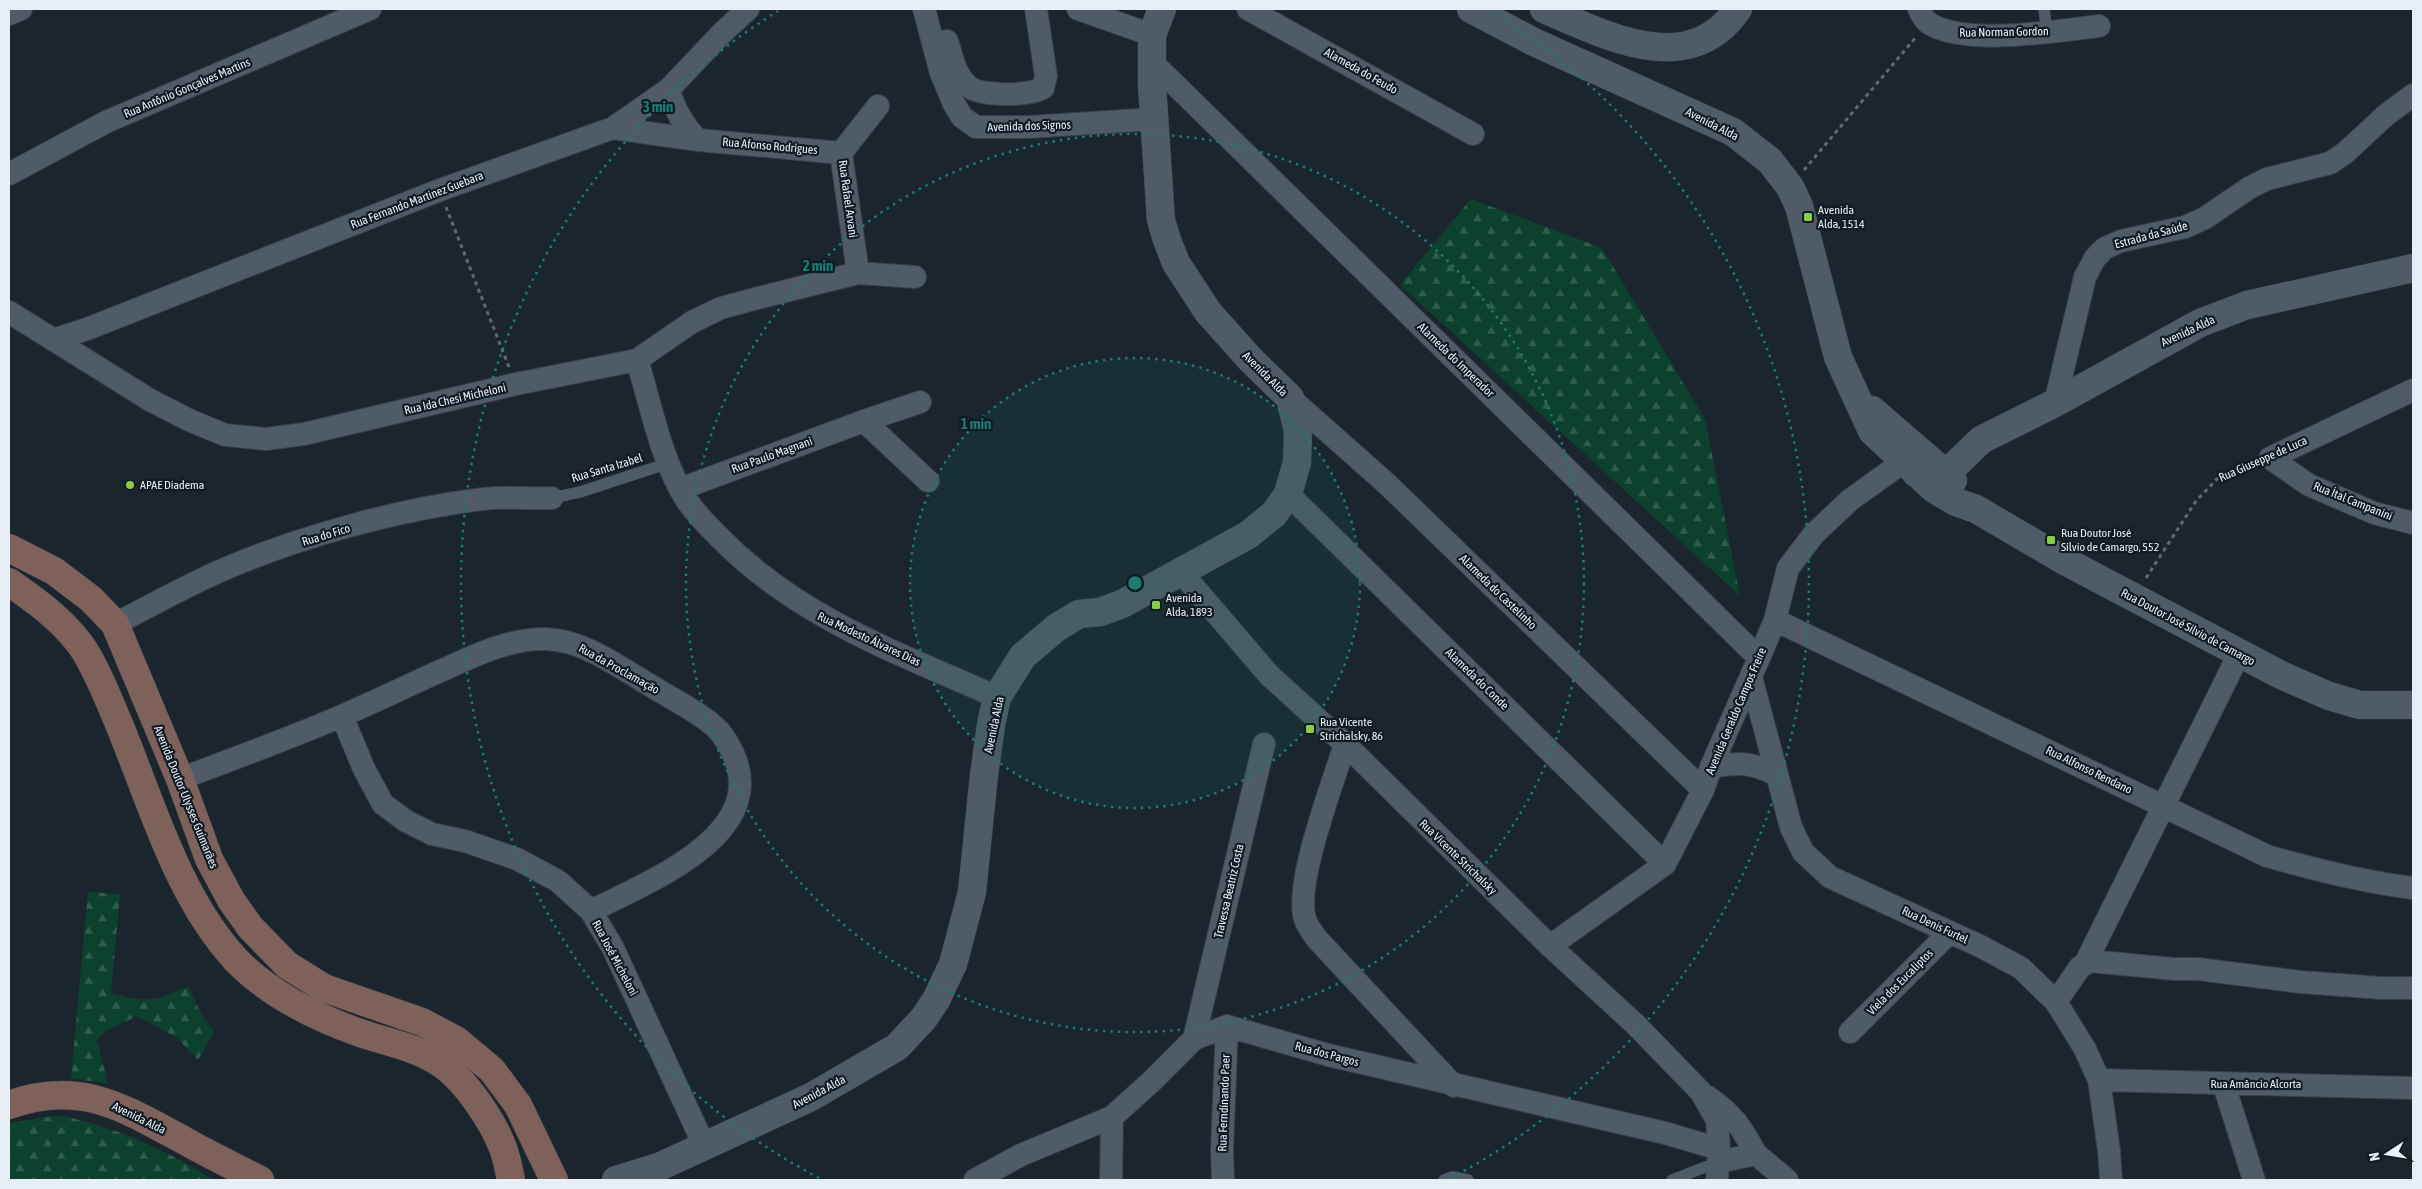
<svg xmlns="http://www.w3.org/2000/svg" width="2422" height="1189" font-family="'Asap Condensed',sans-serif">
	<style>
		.forest { fill: url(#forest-firs) }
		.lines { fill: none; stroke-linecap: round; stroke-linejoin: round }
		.service-casing { stroke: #373f47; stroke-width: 12 }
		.minor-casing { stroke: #373f47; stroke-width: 24 }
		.tertiary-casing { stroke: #373f47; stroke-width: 29 }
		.secondary-casing { stroke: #373f47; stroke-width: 29 }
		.path { stroke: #606a72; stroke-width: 3; stroke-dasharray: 4 4; stroke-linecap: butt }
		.service { stroke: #4f5b66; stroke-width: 11 }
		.minor { stroke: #4f5b66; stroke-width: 22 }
		.tertiary { stroke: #4f5b66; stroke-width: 28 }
		.secondary { stroke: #7e615a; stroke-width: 28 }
		.ring { fill: none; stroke: #1a7c75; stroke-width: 2.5; stroke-dasharray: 2.5 5 }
		.poi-dot { fill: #8ace47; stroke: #101b24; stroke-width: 2 }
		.labels { text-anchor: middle; stroke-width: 4.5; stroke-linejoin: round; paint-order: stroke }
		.street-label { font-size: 12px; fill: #e7eef5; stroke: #101b24 }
		.poi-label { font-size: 12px; fill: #e7eef5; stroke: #101b24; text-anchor: start }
		.centre { fill: #1a7c75; stroke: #101b24; stroke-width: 2.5 }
		.ring-label { font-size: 15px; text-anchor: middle; font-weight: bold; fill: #1a7c75; stroke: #101b24; stroke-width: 4.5; stroke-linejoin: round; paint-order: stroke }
	</style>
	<defs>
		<pattern id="forest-firs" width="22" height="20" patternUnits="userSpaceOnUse" patternTransform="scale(1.25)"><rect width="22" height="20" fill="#0c412d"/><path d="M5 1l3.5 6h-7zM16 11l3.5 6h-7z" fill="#2f5d4c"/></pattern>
	</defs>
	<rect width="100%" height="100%" fill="#1a252e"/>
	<path class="forest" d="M1471,199l131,49 103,171 35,177 -340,-311z
		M88,891l32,4 -9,98c35,10 45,9 77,-7l13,28 13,18 -16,28 -21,-22 -40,-22 -29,14 -11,9 11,45 -37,-6z
		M59,1115c59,13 105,34 155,65h-205v-57z"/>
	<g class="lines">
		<g class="service-casing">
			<path id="service" d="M2044,9l3,23
				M552,498l28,-6 89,-29
				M1444,1180l8,-3 16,3
				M1672,1180l46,-18"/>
		</g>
		<g class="minor-casing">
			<path id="minor" d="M924,9l17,64 13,31 8,13 14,10h52l126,-8
				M1078,9l74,26
				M1248,9l225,125
				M1919,9c2,5 6,12 11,15 38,22 125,7 169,2
				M9,14l12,-5
				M947,41c5,15 8,34 21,45 12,11 61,10 75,2l3,-12 -10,-67
				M1152,62l607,596
				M669,89c5,21 14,36 29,51
				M613,128l85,12 143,13
				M9,174l97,-52 264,-113
				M858,273l-17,-120 37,-47
				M9,312l141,88 39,20 36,15 41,4 38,-5 212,-50 121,-24 55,-38 29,-14 37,-10 100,-25 57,4
				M53,340l34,-11 353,-139 173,-62 56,-39 53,-56 26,-24
				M637,360c13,42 22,90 43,129 10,19 25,34 41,50 78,79 177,114 276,158
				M1290,398l97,86 316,306
				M2055,403l30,-126 10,-19 10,-10 16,-7 64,-14 20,-9 44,-30 18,-9 63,-16 15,-10 41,-38 27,-20
				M864,421l64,60
				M2270,458l39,27 65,28 39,10
				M2270,458l143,-68
				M680,489l184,-68 56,-19
				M1288,494l377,370
				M1180,571l89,104 76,69 205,202 85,78 66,68 16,28 2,29 -2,31
				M1775,620l492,236c49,14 96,26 146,32
				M115,624c35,-18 69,-37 105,-53 78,-34 179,-62 263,-72 23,-3 46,0 69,-1
				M1751,677l40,150 12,25 27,25 152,70 39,21 35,34 29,47 14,31 10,71 2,29
				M342,716l22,53 19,35 23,17 26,13 33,7 52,18 41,22 33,30 22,37 91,197
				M1345,744c-12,39 -51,140 -40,175 2,7 8,14 12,20l137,147
				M1711,767c28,-5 40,-5 66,8
				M180,779c55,-21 111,-41 164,-64 32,-14 63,-29 94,-43 34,-15 68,-33 106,-33 39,0 76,29 109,48 19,12 58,31 70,49 64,92 -69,143 -132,175
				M1550,946l115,-82 38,-74 8,-23 48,-109 16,-38 13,-52 26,-34 36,-34 53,-38
				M2086,962l153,-308
				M2056,1002l24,-35 10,-6 84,8h24l103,13 80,6h32
				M1850,1032l100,-100
				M1194,1039l70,-295
				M2099,1080l314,8
				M2224,1085l30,95
				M1708,1097c26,18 33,30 48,57
				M1718,1162l38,-8 31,26
				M975,1180l46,-25 91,-38 40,-36 42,-42 33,-13 101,29 337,78 54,16
				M1111,1180l1,-63
				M1223,1180l-1,-31 5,-123"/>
		</g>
		<g class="tertiary-casing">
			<path id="tertiary" d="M1471,9l65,34 197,89 37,29 20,26 9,19 39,151 34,74 62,58 22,13 20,7 87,51 218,115 48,21 31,9h53
				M1544,9c61,26 145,71 194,0
				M1872,410l81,70
				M1916,473h31l34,-33 74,-37 145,-80 47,-18 166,-37
				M616,1180l45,-14 150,-69 86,-50 27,-29 12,-18 17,-36 19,-72 12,-117 7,-50 6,-28 26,-41 33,-28 23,-14 21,-2 22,-8 126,-69 26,-21 14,-20 9,-32 1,-31 -8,-33 -40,-39 -42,-47 -32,-49 -9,-23 -6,-20 -9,-135v-50l10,-26"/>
		</g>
		<g class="secondary-casing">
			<path id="secondary" d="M9,548l45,23 37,28 24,25 65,155 29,80 22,41 19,27 37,38 37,23 98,34 34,18 36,30 26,35 36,75
				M9,582c26,18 51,36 71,62 15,20 31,61 41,85 32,78 57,168 115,231 35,36 81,58 127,74 28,9 56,14 80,31 24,17 50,57 60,83 4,11 6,22 8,32
				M9,1105c71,-26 115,3 176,36 25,14 50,26 75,39"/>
		</g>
		<path class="path" d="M1804,170l112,-133
			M446,207l63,160
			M2146,578l50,-77 21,-22 36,-15"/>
		<use href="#service" class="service"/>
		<use href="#minor" class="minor"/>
		<use href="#tertiary" class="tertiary"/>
		<use href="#secondary" class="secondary"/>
	</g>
	<circle cx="1135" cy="583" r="225" fill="#1a7c75" fill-opacity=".12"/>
	<g class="ring">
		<circle cx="1135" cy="583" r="225"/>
		<circle cx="1135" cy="583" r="449"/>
		<path d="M819 1178A674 674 0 0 1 778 11M1492 11A674 674 0 0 1 1451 1178"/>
	</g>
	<g class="poi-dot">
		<rect x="1803" y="212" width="10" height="10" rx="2.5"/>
		<circle cx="130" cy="485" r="5"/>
		<rect x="2046" y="535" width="10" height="10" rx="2.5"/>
		<rect x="1151" y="600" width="10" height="10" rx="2.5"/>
		<rect x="1305" y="724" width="10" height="10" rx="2.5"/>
	</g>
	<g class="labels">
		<g class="street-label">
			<text transform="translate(2004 32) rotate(-1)" y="4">Rua Norman Gordon</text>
			<text transform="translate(1361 71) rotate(29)" y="4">Alameda do Feudo</text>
			<text transform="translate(187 88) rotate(-23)" y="4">Rua Antônio Gonçalves Martins</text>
			<text transform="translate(1712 124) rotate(27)" y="4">Avenida Alda</text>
			<text transform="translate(1029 126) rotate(-2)" y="4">Avenida dos Signos</text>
			<text transform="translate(770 146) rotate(5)" y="4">Rua Afonso Rodrigues</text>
			<text transform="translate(848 199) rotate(82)" y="4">Rua Rafael Arvani</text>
			<text transform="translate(417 200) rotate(-21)" y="4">Rua Fernando Martinez Guebara</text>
			<text transform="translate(2151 235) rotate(-15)" y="4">Estrada da Saúde</text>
			<text transform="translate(2188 331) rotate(-25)" y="4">Avenida Alda</text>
			<text transform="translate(1456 360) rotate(44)" y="4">Alameda do Imperador</text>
			<text transform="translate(1265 374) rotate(45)" y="4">Avenida Alda</text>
			<text transform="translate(455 399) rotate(-13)" y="4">Rua Ida Chesi Micheloni</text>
			<text transform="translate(772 455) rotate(-20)" y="4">Rua Paulo Magnani</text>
			<text transform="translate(2263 459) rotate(-24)" y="4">Rua Giuseppe de Luca</text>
			<text transform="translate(607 468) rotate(-17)" y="4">Rua Santa Izabel</text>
			<text transform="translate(2353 501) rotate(22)" y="4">Rua Ítal Campanini</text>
			<text transform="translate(326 535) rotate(-17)" y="4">Rua do Fico</text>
			<text transform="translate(1498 592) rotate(44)" y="4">Alameda do Castelinho</text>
			<text transform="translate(2188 627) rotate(28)" y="4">Rua Doutor José Silvio de Camargo</text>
			<text transform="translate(869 639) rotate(25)" y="4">Rua Modesto Álvares Dias</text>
			<text transform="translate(619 669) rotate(29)" y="4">Rua da Proclamação</text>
			<text transform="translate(1477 679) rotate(44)" y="4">Alameda do Conde</text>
			<text transform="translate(1736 711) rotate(-67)" y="4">Avenida Geraldo Campos Freire</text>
			<text transform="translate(994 725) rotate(-78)" y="4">Avenida Alda</text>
			<text transform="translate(2089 770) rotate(26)" y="4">Rua Alfonso Rendano</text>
			<text transform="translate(186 797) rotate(68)" y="4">Avenida Doutor Ulysses Guimarães</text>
			<text transform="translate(1458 857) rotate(44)" y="4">Rua Vicente Strichalsky</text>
			<text transform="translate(1229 891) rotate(-77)" y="4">Travessa Beatriz Costa</text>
			<text transform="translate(1935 925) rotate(25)" y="4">Rua Denis Furtel</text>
			<text transform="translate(615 958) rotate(62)" y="4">Rua José Micheloni</text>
			<text transform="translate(1900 982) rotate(-45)" y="4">Viela dos Eucaliptos</text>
			<text transform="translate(1327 1054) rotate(15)" y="4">Rua dos Pargos</text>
			<text x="2256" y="1088">Rua Amâncio Alcorta</text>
			<text transform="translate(819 1092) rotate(-28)" y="4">Avenida Alda</text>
			<text transform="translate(1224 1103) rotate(-88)" y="4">Rua Ferndinando Paer</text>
			<text transform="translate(139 1118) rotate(26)" y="4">Avenida Alda</text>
		</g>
		<g class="poi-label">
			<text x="1818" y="214">Avenida<tspan x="1818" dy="14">Alda, 1514</tspan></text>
			<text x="140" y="489">APAE Diadema</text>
			<text x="2061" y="537">Rua Doutor José<tspan x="2061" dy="14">Sílvio de Camargo, 552</tspan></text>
			<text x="1166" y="602">Avenida<tspan x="1166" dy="14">Alda, 1893</tspan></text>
			<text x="1320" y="726">Rua Vicente<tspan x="1320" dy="14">Strichalsky, 86</tspan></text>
		</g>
	</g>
	<circle cx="1135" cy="583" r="8" class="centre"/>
	<g class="ring-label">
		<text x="658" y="112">3 min</text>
		<text x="818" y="271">2 min</text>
		<text x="976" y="429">1 min</text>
	</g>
	<rect width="2422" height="1189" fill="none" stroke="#e7eef5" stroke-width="20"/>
	<g transform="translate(2387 1154) rotate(258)" stroke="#101b24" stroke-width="4" paint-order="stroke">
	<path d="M0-4L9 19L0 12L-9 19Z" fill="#e7eef5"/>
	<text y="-8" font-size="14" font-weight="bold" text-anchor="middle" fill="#e7eef5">N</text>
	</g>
</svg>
